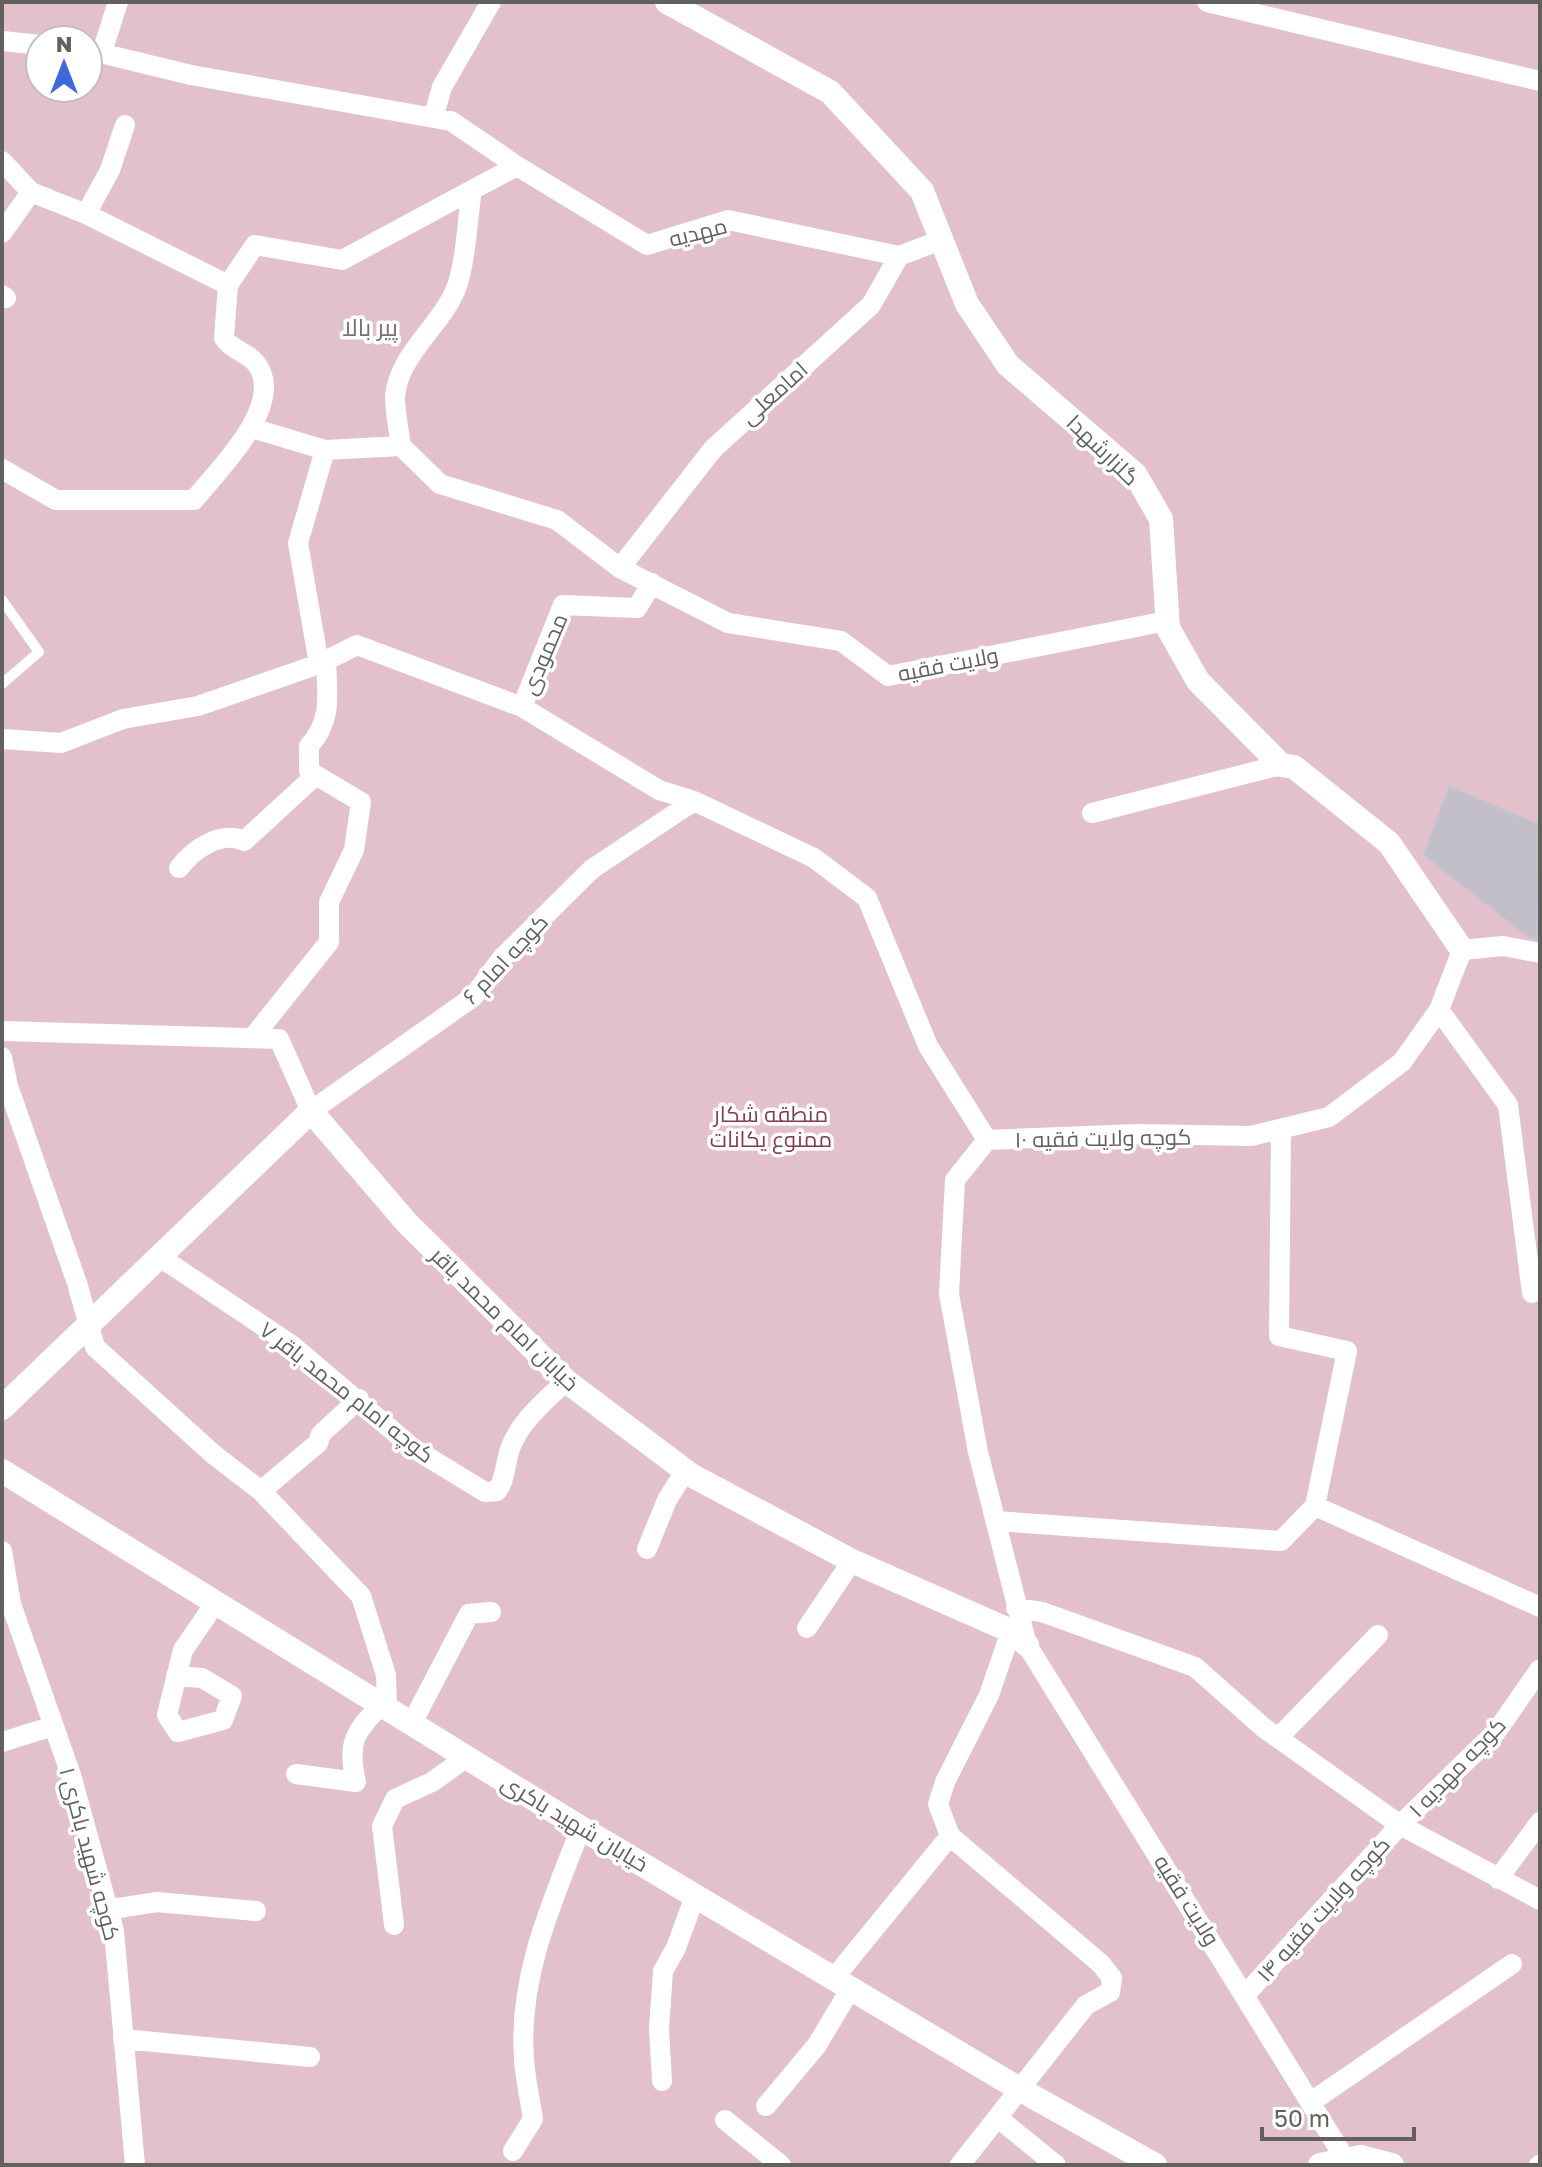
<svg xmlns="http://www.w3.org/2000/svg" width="1542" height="2167" font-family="'Golos Text',Cairo,sans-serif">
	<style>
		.green { fill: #e2c1cd; fill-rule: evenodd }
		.building { fill: #c3bfc8; stroke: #c6c2d0; stroke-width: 2 }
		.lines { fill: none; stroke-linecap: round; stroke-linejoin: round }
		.service { stroke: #fff; stroke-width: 10 }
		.minor { stroke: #fff; stroke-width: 20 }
		.tertiary { stroke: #fff; stroke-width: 24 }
		.secondary { stroke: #fff; stroke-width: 24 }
		.labels { text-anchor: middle; stroke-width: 7; stroke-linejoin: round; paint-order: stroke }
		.street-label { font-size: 22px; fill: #61625b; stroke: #fff }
		.park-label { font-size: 22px; fill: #803c52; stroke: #fff }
		.neighbourhood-label { font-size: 24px; fill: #73746c; stroke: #fff }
	</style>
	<rect width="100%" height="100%" fill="#e7e3ec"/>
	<path class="green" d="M2,2h1538v2163h-1538zM40,40h48v48h-48z"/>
	<path class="building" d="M1449,787l91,38 -3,114 -7,-1 -106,-83z"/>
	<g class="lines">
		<path class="service" d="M2,600l37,52 -37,32"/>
		<path class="minor" d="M1207,2l333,79
			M2,41l38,4
			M88,50l103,25 260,46 66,45 -45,24c-5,30 -5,64 -14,93 -13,41 -60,70 -63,114 0,16 4,33 6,49
			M102,52l16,-50
			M433,118l9,-31 49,-85
			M2,161l29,31 55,22 142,71
			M517,166l130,79 81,-25 171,36
			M86,214l24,-44 15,-45
			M2,233l29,-41
			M2,295l4,3
			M252,428l73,22 -27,93 21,121
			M325,450l76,-4 39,38 117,36 63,48 108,55 113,18 47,35 279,-55
			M2,469l54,31h138c24,-30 90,-93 64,-134 -8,-13 -27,-16 -34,-28l4,-53 27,-40 87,15 130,-70
			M620,568l93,-119 158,-144 28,-49 42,-16
			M522,707l41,-102 74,3 15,-25
			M2,739l59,4 62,-24 75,-13 121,-42 38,-19 165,62 137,83 35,11 120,57 53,40 61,148 59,94
			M1092,813l189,-48
			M179,868c14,-18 41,-38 65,-27l72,-66
			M1439,1010l69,95 24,188
			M2,1031l277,8 32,72 162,-114 29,-39 90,-89 102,-68
			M254,1036l75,-94v-40l25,-52 7,-48 -52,-31v-25c24,-26 18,-53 17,-86
			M2,1057l6,29 69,197 18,64 118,107 48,37 100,105 25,79 1,32
			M1281,1129l-2,207 68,15 -32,155
			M160,1257l133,89 120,102 72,44 12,-1c9,-12 8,-28 13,-42 10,-28 35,-48 56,-68
			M261,1491l57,-48 3,-9 38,-35
			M996,1521l285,20 34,-35 225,101
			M647,1549l20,-49 18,-29
			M2,1551l9,53 60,171 43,156 21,234
			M1016,1608l26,4 153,55 69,61 136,97 140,75
			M807,1628l45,-67
			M176,1676l26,2 30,18 -9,24 -45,12 -11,-17 16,-65 31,-45
			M412,1723l57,-109 22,-2
			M1278,1738l100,-103
			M2,1742l51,-16
			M296,1774l60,8c-9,-39 -2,-50 26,-78
			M1498,1879l42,-57
			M106,1910l51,-8 99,9
			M394,1925l-12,-99 13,-27 37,-17 35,-25
			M834,1978l116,-142
			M1246,1994l154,-169 96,-93 44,-63
			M123,2039l187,18
			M662,2081l-3,-52 4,-58 13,-23 19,-52
			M1311,2102l201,-138
			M766,2106l51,-61 34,-57
			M998,2118l58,47
			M725,2120l56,45
			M513,2151l20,-32c-3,-20 -8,-40 -9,-61 -6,-81 28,-156 57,-230
			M1344,2157l-317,-512 -49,-193 -29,-158 6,-114 32,-40 150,-6 114,2 78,-19 73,-55 37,-52 23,-60 41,-4 37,7
			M960,2165l126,-160 24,-13 2,-14 -11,-14 -151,-128 -12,-32 7,-22 44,-87 22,-64
			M1539,2165h1"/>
		<path class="tertiary" d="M2,1408l309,-297 96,112 159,158 125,94 161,86 159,70 16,14"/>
		<path class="secondary" d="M667,2l163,90 92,99 45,113 41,61 127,109 26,45 7,109 30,53 83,84 13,2 95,76 73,107
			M2,1471l579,357 440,262 134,75
			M1320,2165l41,-8 31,8"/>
	</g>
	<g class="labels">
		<g class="street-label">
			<text transform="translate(698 232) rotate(-14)" y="8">مهدیه</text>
			<text transform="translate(774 393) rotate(-42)" y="8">امامعلی</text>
			<text transform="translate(1103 450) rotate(44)" y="8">گلزارشهدا</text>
			<text transform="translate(544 654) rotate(-67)" y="8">محمودی</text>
			<text transform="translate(948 664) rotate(-11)" y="8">ولایت فقیه</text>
			<text transform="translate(505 959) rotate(-47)" y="8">کوچه امام ۶</text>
			<text transform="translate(1103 1138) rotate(-1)" y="8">کوچه ولایت فقیه ۱۰</text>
			<text transform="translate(505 1319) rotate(44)" y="8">خیابان امام محمد باقر</text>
			<text transform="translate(347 1392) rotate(38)" y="8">کوچه امام محمد باقر ۷</text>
			<text transform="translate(1457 1767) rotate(-46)" y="8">کوچه مهدیه ۱</text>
			<text transform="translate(575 1823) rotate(31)" y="8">خیابان شهید باکری</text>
			<text transform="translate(90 1854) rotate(75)" y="8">کوچه شهید باکری ۱</text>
			<text transform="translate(1187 1900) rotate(58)" y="8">ولایت فقیه</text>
			<text transform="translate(1323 1909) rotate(-48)" y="8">کوچه ولایت فقیه ۱۴</text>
		</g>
		<g class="park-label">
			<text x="771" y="1122">منطقه شکار<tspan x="771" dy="25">ممنوع یکانات</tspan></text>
		</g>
		<g class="neighbourhood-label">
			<text x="370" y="336">پیر بالا</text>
		</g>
	</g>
	<rect width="1542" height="2167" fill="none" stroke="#61625b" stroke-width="8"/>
	<g transform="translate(64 64)"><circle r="38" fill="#ffffff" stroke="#c0c0bd" stroke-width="2"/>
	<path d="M0-6L14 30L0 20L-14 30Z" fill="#3d6ad8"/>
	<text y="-12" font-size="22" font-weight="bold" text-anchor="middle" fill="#61625b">N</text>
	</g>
	<path d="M1262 2127v12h152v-12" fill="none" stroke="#61625b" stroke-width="4"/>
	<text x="1274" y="2127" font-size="24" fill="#61625b" stroke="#ffffff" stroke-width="6" paint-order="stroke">50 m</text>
</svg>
